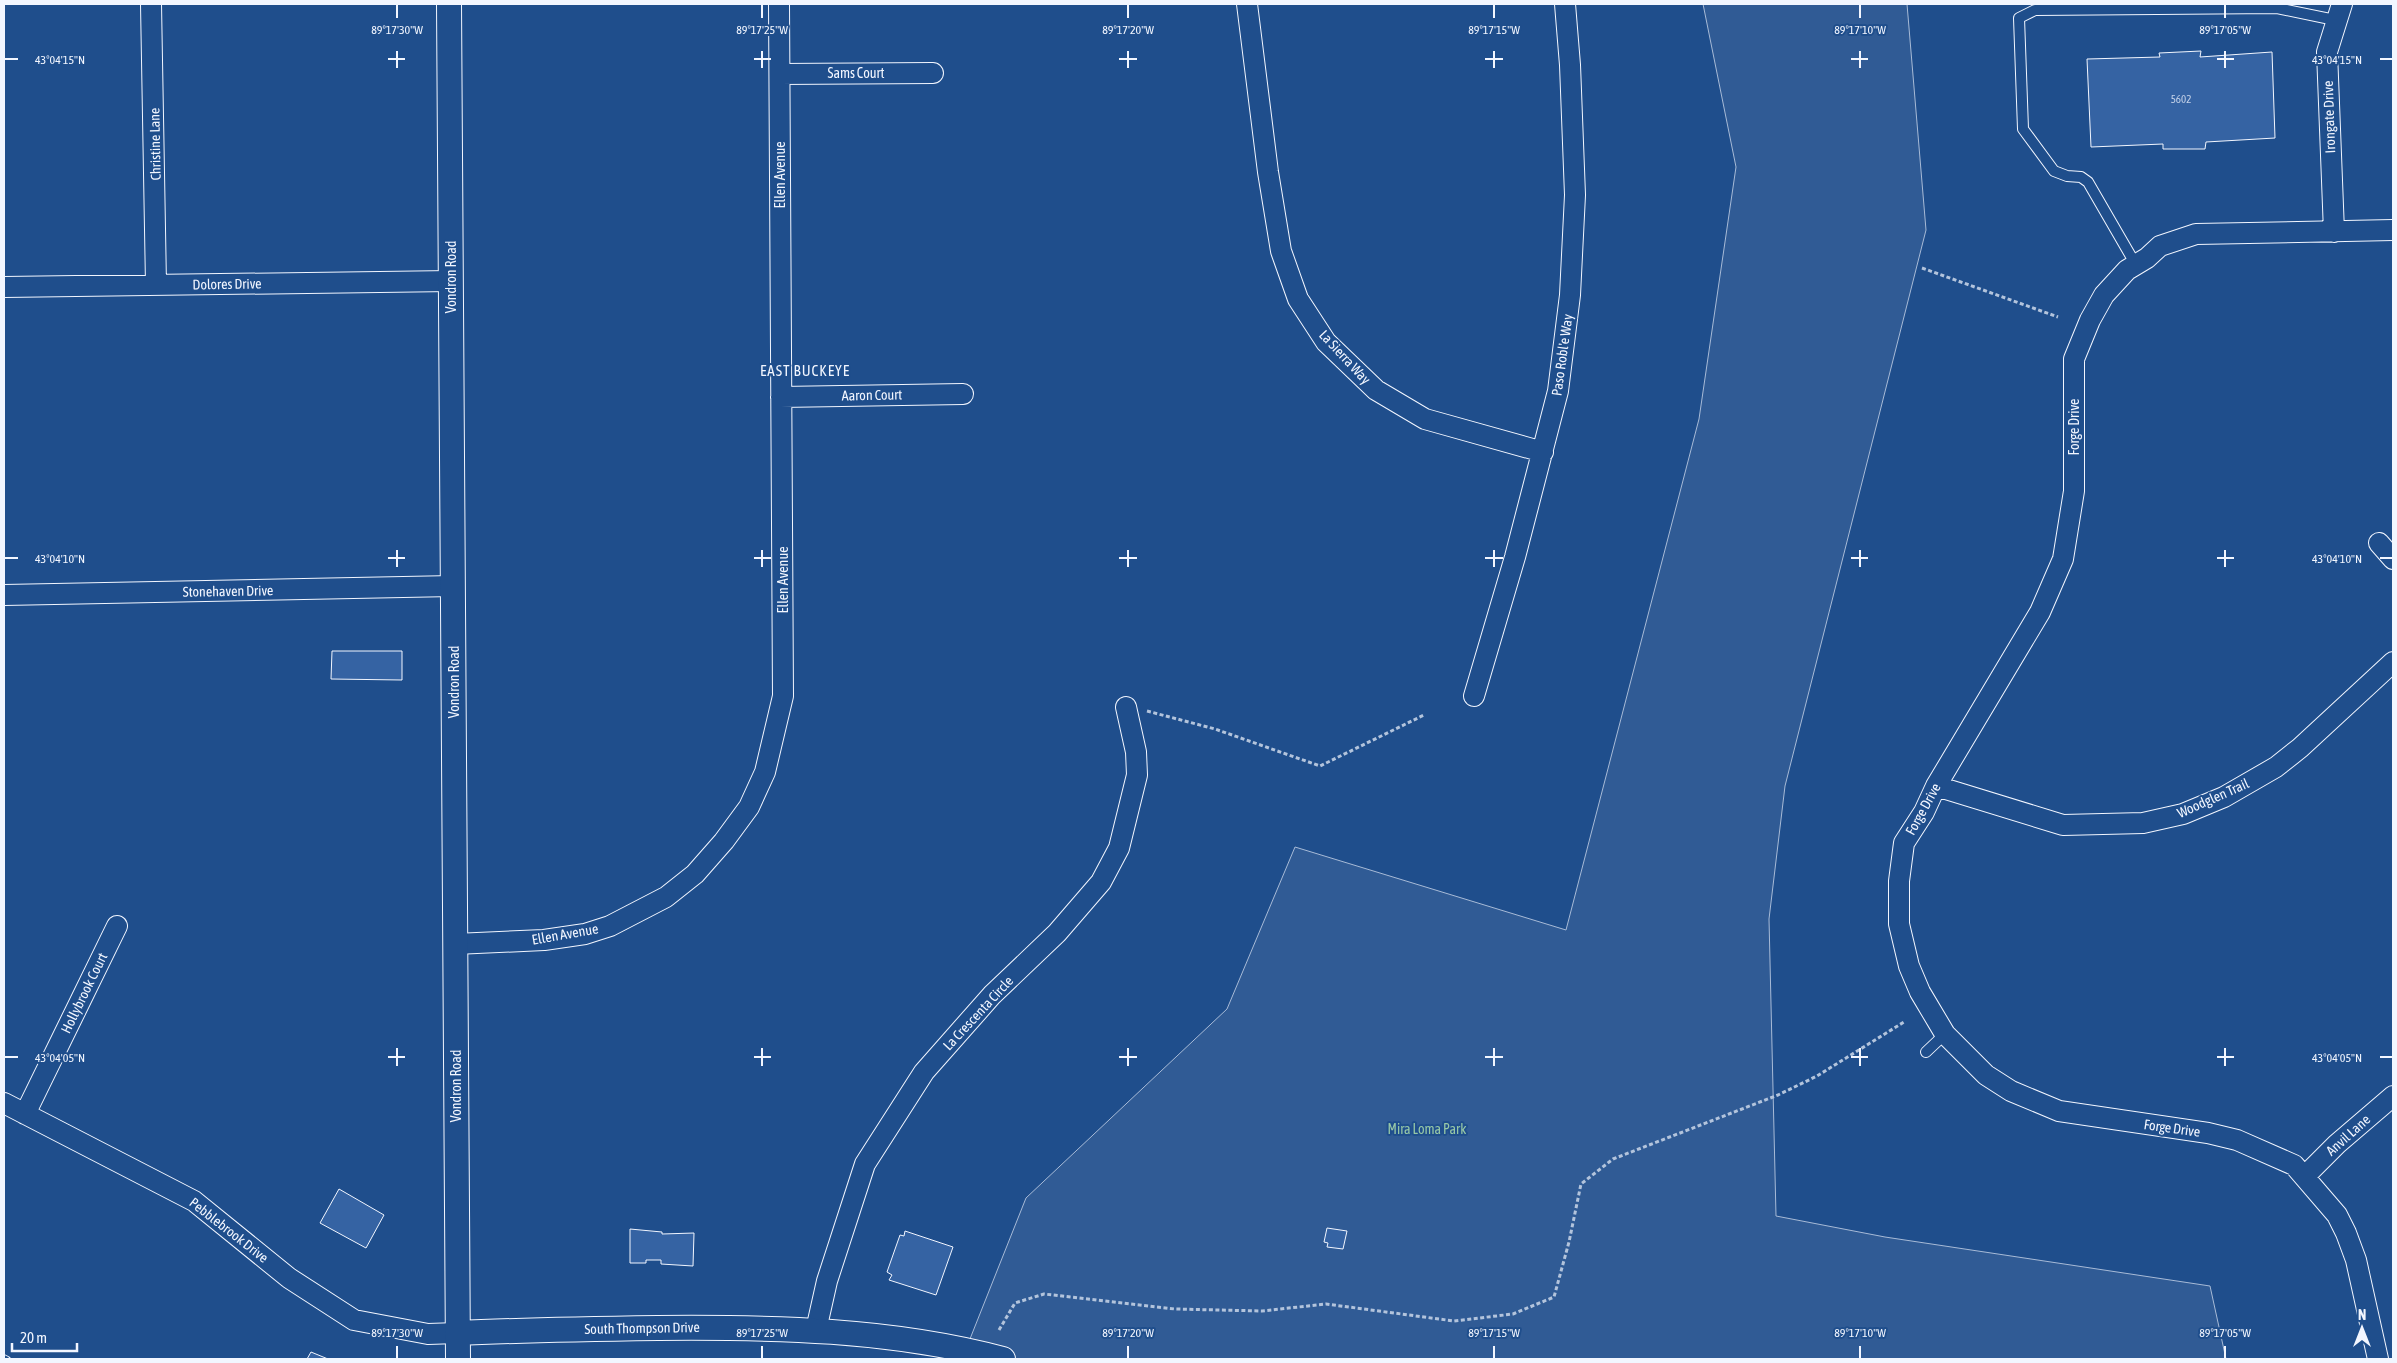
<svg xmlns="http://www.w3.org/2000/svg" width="2397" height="1363" font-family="'Asap Condensed',sans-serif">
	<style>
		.built { fill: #305b95; stroke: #a8bbd7 }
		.building { fill: #3563a3; stroke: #f2f6ff }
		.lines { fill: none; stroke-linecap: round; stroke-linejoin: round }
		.service-casing { stroke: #f2f6ff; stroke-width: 12 }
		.minor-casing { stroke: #f2f6ff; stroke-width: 22 }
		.tertiary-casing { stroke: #f2f6ff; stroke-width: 26 }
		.path { stroke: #b3c4dc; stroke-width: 3; stroke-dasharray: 4 2.5; stroke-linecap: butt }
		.service { stroke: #1f4e8c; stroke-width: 10 }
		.minor { stroke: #1f4e8c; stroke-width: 20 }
		.tertiary { stroke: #1f4e8c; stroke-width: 24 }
		.rail-casing { stroke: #f2f6ff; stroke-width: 5.5 }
		.rail { stroke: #1f4e8c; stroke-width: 4; stroke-dasharray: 11; stroke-linecap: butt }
		.ticks { fill: none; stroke: #f2f6ff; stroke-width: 2 }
		.labels { text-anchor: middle; stroke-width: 4; stroke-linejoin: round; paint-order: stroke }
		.number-label { font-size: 11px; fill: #c3d1e8 }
		.street-label { font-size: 14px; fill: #f2f6ff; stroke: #1f4e8c }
		.park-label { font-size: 14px; fill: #97c8a6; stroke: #1f4e8c }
		.neighbourhood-label { font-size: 15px; letter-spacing: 1px; fill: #f2f6ff; stroke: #1f4e8c }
		.ticks-label { font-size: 12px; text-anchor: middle; fill: #f2f6ff; stroke: #1f4e8c; stroke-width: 4; stroke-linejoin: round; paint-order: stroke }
	</style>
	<rect width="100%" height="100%" fill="#1f4e8c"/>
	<path class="built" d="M1703,4h204l19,226 -141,556 -16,133 7,297 109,21 325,49 16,73h-1264l64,-161 201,-189 68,-162 271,83 133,-511 37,-252z"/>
	<path class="building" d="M2201,51l-1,6 72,-5 3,86 -69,4 -1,7h-42v-5l-72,3 -4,-88 73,-2 -1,-4z
		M332,651h70v29l-71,-1z
		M339,1189l45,26 -18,33 -46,-25z
		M1327,1228l20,3 -4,18 -16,-2 1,-4 -4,-1z
		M630,1229l32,3v2l32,-1 -1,33 -32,-2v-4h-15v3h-16z
		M905,1231l48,16 -17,48 -47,-15 3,-5 -5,-3 13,-37 4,1z
		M311,1352l17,7h-21z"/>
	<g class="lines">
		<g class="service-casing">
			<path id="service" d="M2136,265l-48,-83 -7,-5 -14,-1 -13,-5 -31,-42 -4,-111 16,-8 242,-2 58,12
				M1926,1052l19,-18"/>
		</g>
		<g class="minor-casing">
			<path id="minor" d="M151,4l5,281
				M1247,4l21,168 13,79 17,48 28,43 50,48 49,29 118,33
				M780,74l153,-1
				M2334,232l-7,-180 15,-48
				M4,287l447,-6
				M781,397l182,-3
				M2379,543l14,16
				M4,595l449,-9
				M1474,696l41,-139 43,-166 12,-96 5,-100 -5,-130 -5,-61
				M1936,786l127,39 80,-2 40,-9 41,-17 52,-30 24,-19 93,-86
				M455,944l89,-4 41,-6 25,-8 56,-29 29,-23 29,-33 25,-34 16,-35 18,-76 -4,-692
				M4,1103l190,98 95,77 65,42 74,14 29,-1
				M25,1114l92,-188
				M2305,1176l32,-32 56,-48
				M816,1330l11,-49 38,-117 59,-92 68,-77 65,-62 44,-51 18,-34 18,-73 -1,-23 -10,-45
				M2378,1359l-22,-99 -10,-27 -9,-18 -43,-50 -57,-25 -29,-7 -149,-22 -48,-20 -25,-16 -41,-41 -25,-42 -11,-26 -10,-42v-43l5,-38 20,-31 12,-26 104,-174 23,-53 11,-68v-132l16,-39 14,-25 23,-25 20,-12 13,-12 36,-12 197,-4"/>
		</g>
		<g class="tertiary-casing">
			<path id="tertiary" d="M449,4l9,1355
				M457,1333c67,-3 134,-4 201,-5 115,-1 233,1 345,31"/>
		</g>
		<path class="path" d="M1922,268l136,49
			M1147,711l68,18 105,37 104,-51
			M999,1330l16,-27 29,-9 131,15 87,2 64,-7 128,17 59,-7 41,-17 15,-55 12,-58 32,-25 165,-64 39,-19 87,-54"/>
		<use href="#service" class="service"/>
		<use href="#minor" class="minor"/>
		<use href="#tertiary" class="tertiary"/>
		<g class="rail-casing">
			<path id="rail" d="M4,1357l4,2"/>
		</g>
		<use href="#rail" class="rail"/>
	</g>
	<path class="ticks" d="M397,5v13M762,5v13M1128,5v13M1494,5v13M1860,5v13M2225,5v13M397,51v17M762,51v17M1128,51v17M1494,51v17M1860,51v17M2225,51v17M5,59h13M388,59h17M754,59h17M1119,59h18M1485,59h18M1851,59h17M2217,59h17M2380,59h12M397,550v17M762,550v17M1128,550v17M1494,550v17M1860,550v17M2225,550v17M5,558h13M388,558h17M754,558h17M1119,558h18M1485,558h18M1851,558h17M2217,558h17M2380,558h12M397,1048v18M762,1048v18M1128,1048v18M1494,1048v18M1860,1048v18M2225,1048v18M5,1057h13M388,1057h17M754,1057h17M1119,1057h18M1485,1057h18M1851,1057h17M2217,1057h17M2380,1057h12M397,1346v12M762,1346v12M1128,1346v12M1494,1346v12M1860,1346v12M2225,1346v12"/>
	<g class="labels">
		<g class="number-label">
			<text x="2181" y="103">5602</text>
		</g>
		<g class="street-label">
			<text x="856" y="78">Sams Court</text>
			<text transform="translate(2329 117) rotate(-92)" y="5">Irongate Drive</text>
			<text transform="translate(155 144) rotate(-91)" y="5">Christine Lane</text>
			<text transform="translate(780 175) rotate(-90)" y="5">Ellen Avenue</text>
			<text transform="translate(451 277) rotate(-90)" y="5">Vondron Road</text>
			<text transform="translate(227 284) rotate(-1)" y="5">Dolores Drive</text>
			<text transform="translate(1562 355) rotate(-82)" y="5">Paso Robl'e Way</text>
			<text transform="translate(1345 357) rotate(47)" y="5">La Sierra Way</text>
			<text transform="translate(872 395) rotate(-1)" y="5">Aaron Court</text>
			<text transform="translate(2074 427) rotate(-90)" y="5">Forge Drive</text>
			<text transform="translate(783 580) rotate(-90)" y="5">Ellen Avenue</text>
			<text transform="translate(228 591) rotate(-1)" y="5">Stonehaven Drive</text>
			<text transform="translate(454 682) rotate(-90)" y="5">Vondron Road</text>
			<text transform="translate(2213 798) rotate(-24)" y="5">Woodglen Trail</text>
			<text transform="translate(1923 809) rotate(-61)" y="5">Forge Drive</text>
			<text transform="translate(565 934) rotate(-10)" y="5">Ellen Avenue</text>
			<text transform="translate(84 993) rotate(-64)" y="5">Hollybrook Court</text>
			<text transform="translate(978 1013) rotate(-47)" y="5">La Crescenta Circle</text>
			<text transform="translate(456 1086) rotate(-90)" y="5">Vondron Road</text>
			<text transform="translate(2172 1128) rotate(8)" y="5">Forge Drive</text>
			<text transform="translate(2348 1135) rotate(-42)" y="5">Anvil Lane</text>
			<text transform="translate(229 1230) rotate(38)" y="5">Pebblebrook Drive</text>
			<text transform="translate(642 1328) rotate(-1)" y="5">South Thompson Drive</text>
		</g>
		<g class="park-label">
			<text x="1427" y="1134">Mira Loma Park</text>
		</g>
		<g class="neighbourhood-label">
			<text x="805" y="376">EAST BUCKEYE</text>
		</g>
	</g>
	<g class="ticks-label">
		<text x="397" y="34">89°17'30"W</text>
		<text x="762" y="34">89°17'25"W</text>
		<text x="1128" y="34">89°17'20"W</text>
		<text x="1494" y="34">89°17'15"W</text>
		<text x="1860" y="34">89°17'10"W</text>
		<text x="2225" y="34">89°17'05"W</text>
		<text x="60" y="64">43°04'15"N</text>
		<text x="2337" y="64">43°04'15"N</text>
		<text x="60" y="563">43°04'10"N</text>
		<text x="2337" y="563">43°04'10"N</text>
		<text x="60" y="1062">43°04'05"N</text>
		<text x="2337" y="1062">43°04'05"N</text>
		<text x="397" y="1337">89°17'30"W</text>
		<text x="762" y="1337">89°17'25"W</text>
		<text x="1128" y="1337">89°17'20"W</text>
		<text x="1494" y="1337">89°17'15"W</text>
		<text x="1860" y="1337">89°17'10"W</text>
		<text x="2225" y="1337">89°17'05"W</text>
	</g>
	<rect width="2397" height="1363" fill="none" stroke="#f2f6ff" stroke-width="10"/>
	<g transform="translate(2362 1328)" stroke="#1f4e8c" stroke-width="4" paint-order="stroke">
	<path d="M0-4L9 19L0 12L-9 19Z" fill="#f2f6ff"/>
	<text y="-8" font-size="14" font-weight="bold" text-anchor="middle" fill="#f2f6ff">N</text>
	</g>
	<path d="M12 1343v8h65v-8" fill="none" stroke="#f2f6ff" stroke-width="2.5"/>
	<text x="20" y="1343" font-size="15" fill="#f2f6ff" stroke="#1f4e8c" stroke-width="4" paint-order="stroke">20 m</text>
</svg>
